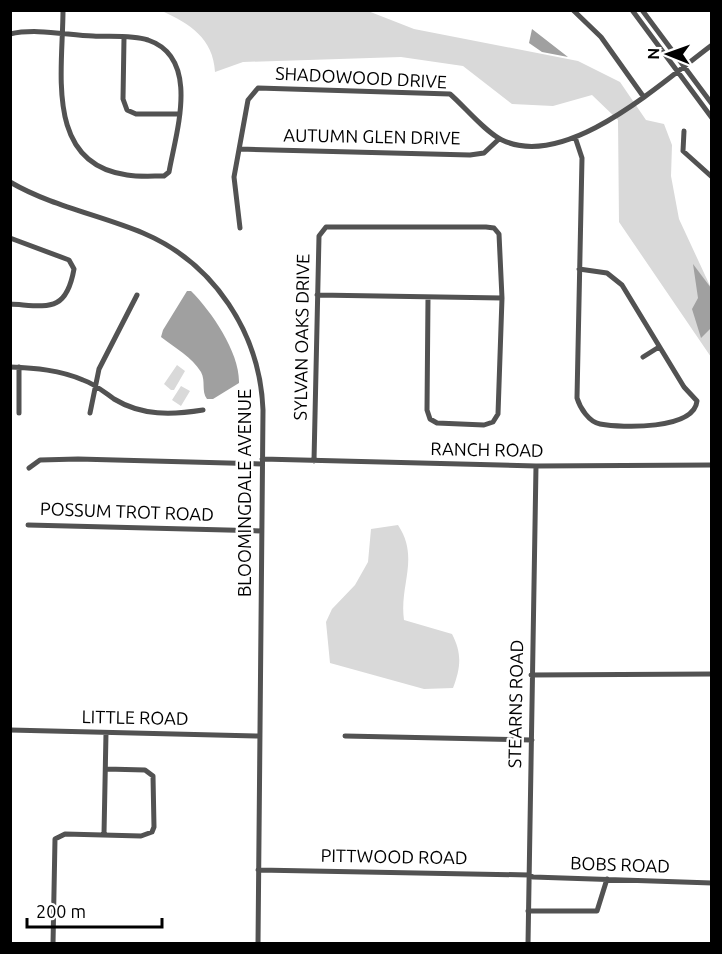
<svg xmlns="http://www.w3.org/2000/svg" width="722" height="954" font-family="Ubuntu,sans-serif">
	<style>
		.green { fill: #d9d9d9 }
		.water { fill: #a0a0a0 }
		.lines { fill: none; stroke-linecap: round; stroke-linejoin: round }
		.minor { stroke: #525252; stroke-width: 5 }
		.labels { text-anchor: middle; stroke-width: 5; stroke-linejoin: round; paint-order: stroke }
		.street-label { font-size: 18px; fill: #000; stroke: #fff }
	</style>
	<rect width="100%" height="100%" fill="#fff"/>
	<path class="green" d="M162,11h206l46,18 164,32 42,21 26,38 18,4 8,21 -1,31 8,43 32,69v69l-92,-135 -1,-102 -26,-25 -39,11 -41,-2 -49,-38 -62,-9 -158,5 -28,10c-2,-34 -25,-48 -53,-61z
		M177,365l8,6 -11,19h-3l-7,-6z
		M181,386l9,5 -9,15 -9,-6z
		M398,525c22,33 1,60 6,95l48,14c10,19 9,33 1,54l-29,1 -94,-26 -4,-41 6,-13 23,-24 13,-23 3,-33z"/>
	<path class="water" d="M532,29l36,28 -26,-5 -13,-9z
		M693,264l18,24v40l-10,10 -9,-29 6,-11z
		M187,291h4c21,21 49,62 48,92l-26,16h-6c-6,-8 -1,-18 -6,-27 -9,-15 -26,-24 -40,-35l2,-7z"/>
	<g class="lines">
		<path class="minor" d="M573,10l28,27 42,59
			M632,10l80,108
			M642,10l70,94
			M10,34c26,-6 57,1 83,2 17,1 39,-1 55,4 53,18 28,92 21,132l-5,4c-12,0 -25,1 -37,-1 -83,-11 -64,-105 -64,-165
			M124,38l-1,61 4,11 9,4h43
			M684,131l-1,20 29,26
			M575,137l7,21 -5,240c3,10 12,24 23,26 22,4 94,6 97,-23l-13,-14 -62,-102 -15,-12 -28,-4
			M239,149l231,6 14,-2 15,-14
			M10,182c41,24 90,33 133,51 71,30 117,100 120,177l-5,534
			M240,228l-6,-51 14,-77 10,-12 192,6c14,12 35,38 52,46 65,31 160,-58 210,-95
			M10,238l59,22 5,9c-8,45 -27,37 -64,35
			M317,295l185,3
			M643,357l16,-10
			M10,367c25,1 50,3 73,13 12,4 21,12 31,19 28,17 58,16 89,11
			M19,367v46
			M90,413l9,-44 38,-74
			M262,459l274,7 176,-1
			M314,461l5,-225 7,-9h160l8,1 5,6 3,64 -4,116 -5,8 -9,3 -47,-2 -7,-4 -3,-9 1,-112
			M29,468l11,-8 38,-1 184,5
			M28,525l233,6
			M531,675l181,-1
			M10,730l248,6
			M345,736l187,4
			M104,834l2,-101
			M258,870l271,5 4,2 179,6
			M528,911h69l10,-32
			M53,944l2,-105 10,-5 76,2 11,-4 2,-5 -1,-51 -8,-6 -39,-1
			M528,944l8,-478"/>
	</g>
	<g class="labels">
		<g class="street-label">
			<text transform="translate(361 78) rotate(3)" y="6">SHADOWOOD DRIVE</text>
			<text transform="translate(372 137) rotate(1)" y="6">AUTUMN GLEN DRIVE</text>
			<text transform="translate(302 337) rotate(-89)" y="6">SYLVAN OAKS DRIVE</text>
			<text transform="translate(487 450) rotate(1)" y="6">RANCH ROAD</text>
			<text transform="translate(245 493) rotate(-90)" y="6">BLOOMINGDALE AVENUE</text>
			<text transform="translate(127 512) rotate(2)" y="6">POSSUM TROT ROAD</text>
			<text transform="translate(516 704) rotate(-89)" y="6">STEARNS ROAD</text>
			<text transform="translate(135 718) rotate(1)" y="6">LITTLE ROAD</text>
			<text transform="translate(394 857) rotate(1)" y="6">PITTWOOD ROAD</text>
			<text transform="translate(620 865) rotate(2)" y="6">BOBS ROAD</text>
		</g>
	</g>
	<rect width="722" height="954" fill="none" stroke="#000000" stroke-width="24"/>
	<g transform="translate(668 54) rotate(271)" stroke="#ffffff" stroke-width="4.5" paint-order="stroke">
	<path d="M0-4.5L10 22L0 15L-10 22Z" fill="#000000"/>
	<text y="-9" font-size="16" font-weight="bold" text-anchor="middle" fill="#000000">N</text>
	</g>
	<path d="M27 918v9h135v-9" fill="none" stroke="#000000" stroke-width="3"/>
	<text x="36" y="918" font-size="18" fill="#000000" stroke="#ffffff" stroke-width="4.5" paint-order="stroke">200 m</text>
</svg>
